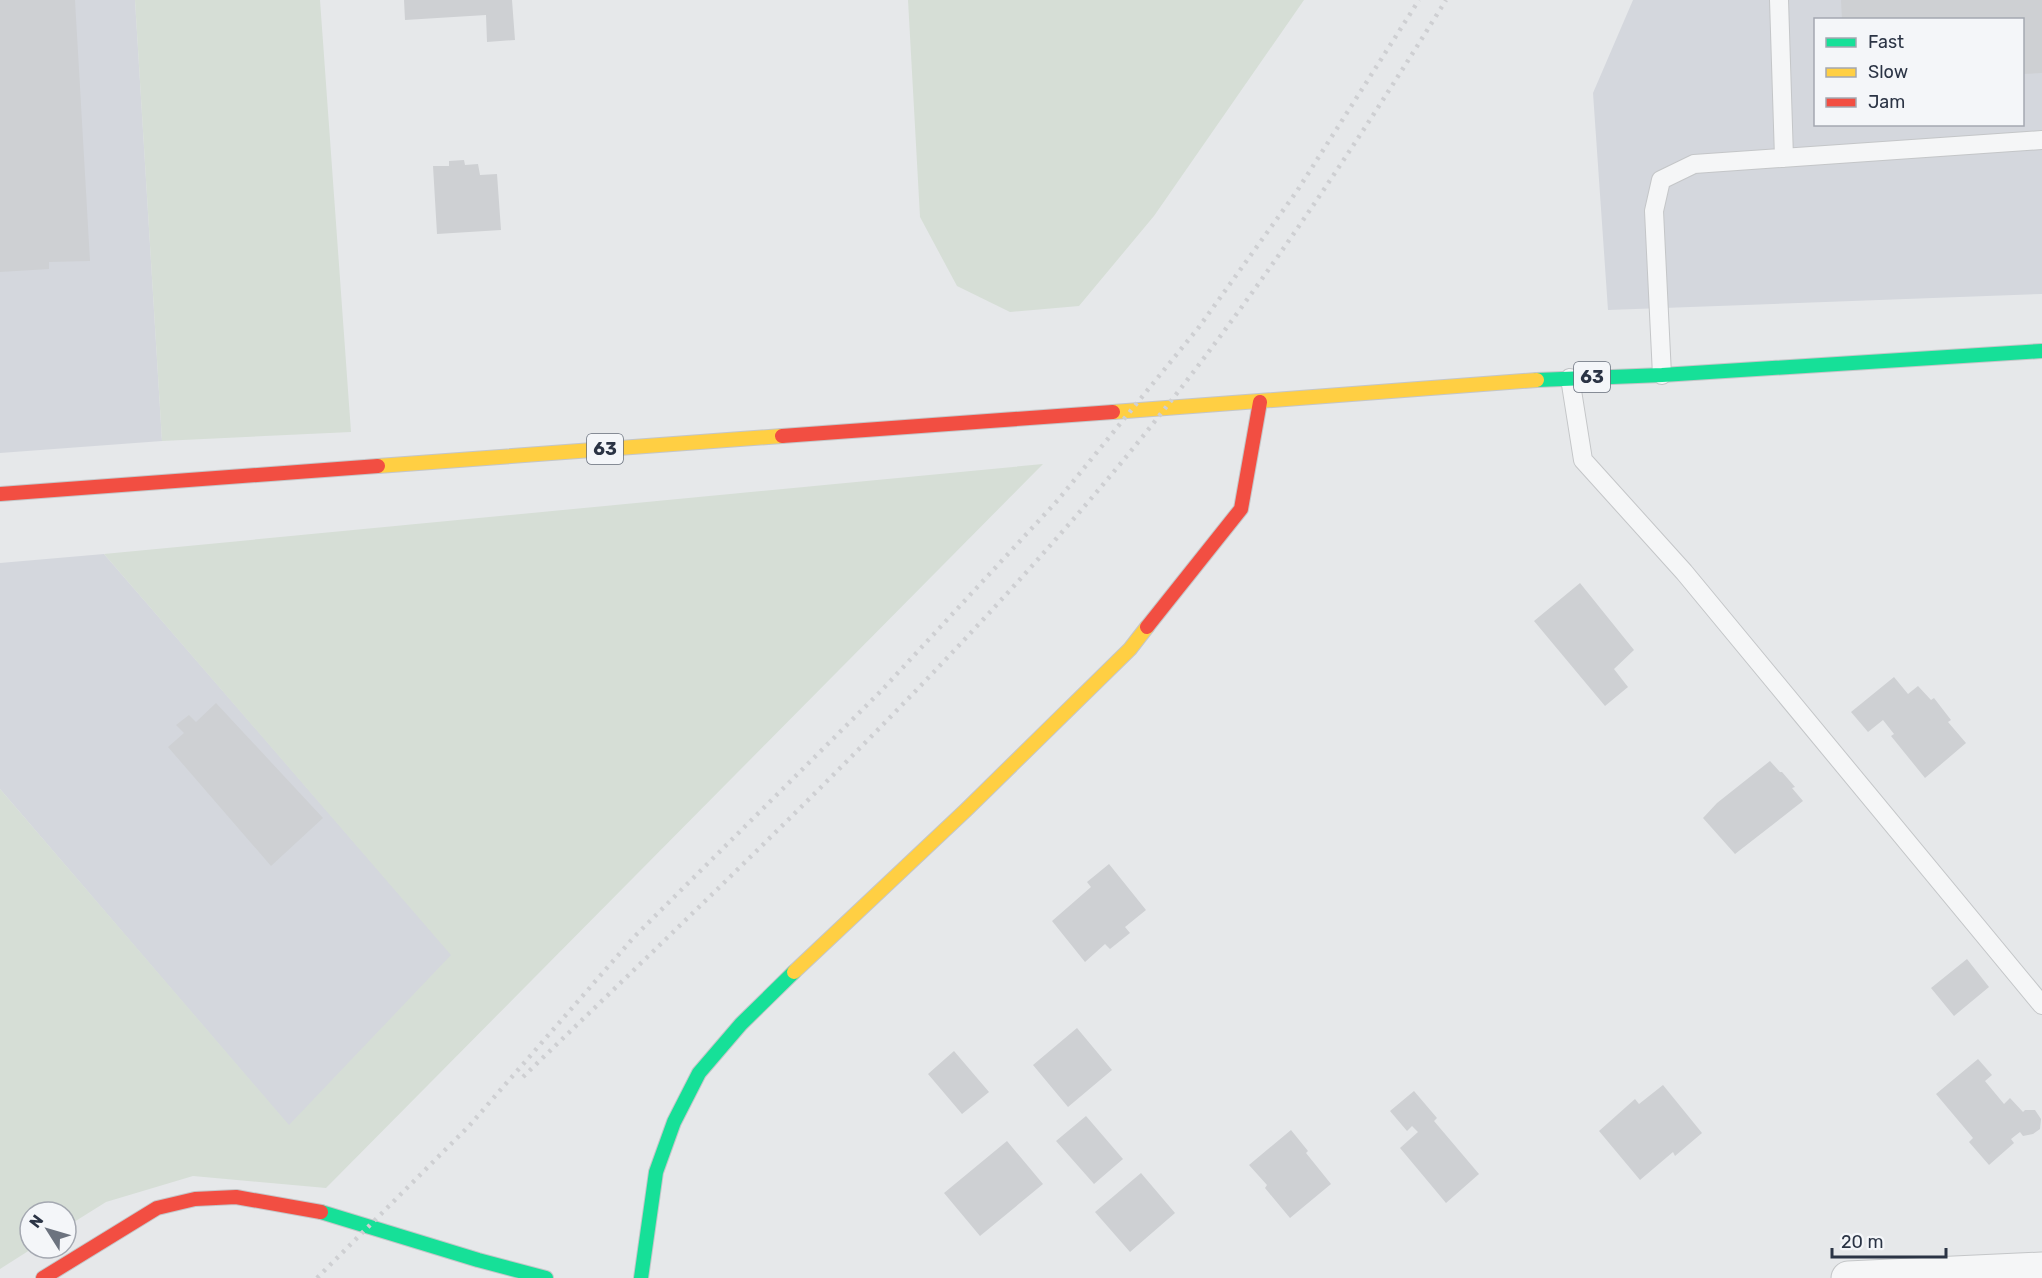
<svg xmlns="http://www.w3.org/2000/svg" width="2042" height="1278" font-family="Rubik,sans-serif">
	<style>
		.built { fill: #d4d7dd; fill-rule: evenodd }
		.green { fill: #d6ded6 }
		.building { fill: #ced0d3 }
		.lines { fill: none; stroke-linecap: round; stroke-linejoin: round }
		.lane-casing { stroke: #c4c6c8; stroke-width: 20 }
		.street-casing { stroke: #c4c6c8; stroke-width: 35 }
		.fast-casing { stroke: #c4c6c8; stroke-width: 16 }
		.slow-casing { stroke: #c4c6c8; stroke-width: 16 }
		.jam-casing { stroke: #c4c6c8; stroke-width: 16 }
		.lane { stroke: #f5f6f7; stroke-width: 18 }
		.street { stroke: #f5f6f7; stroke-width: 33 }
		.fast { stroke: #16e098; stroke-width: 14 }
		.slow { stroke: #ffcf43; stroke-width: 14 }
		.jam { stroke: #f24e42; stroke-width: 14 }
		.rail { stroke: #cecfd2; stroke-width: 4.5; stroke-dasharray: 3 6; stroke-linecap: butt }
		.labels { text-anchor: middle; stroke-width: 4.5; stroke-linejoin: round; paint-order: stroke }
		.shield { fill: #f4f6f9; stroke: #676e7b; stroke-width: 1.5 }
		.shield-label { font-size: 18px; font-weight: bold; fill: #2b3445 }
	</style>
	<rect width="100%" height="100%" fill="#e6e8ea"/>
	<path class="built" d="M0,0h135l27,441 -162,12z
		M1633,0h409v294l-434,16 -15,-217zM1816,20h206v104h-206z
		M104,554l348,401 -163,171 -289,-337v-226z"/>
	<path class="green" d="M135,0h185l31,432 -189,9z
		M908,0h396l-150,216 -75,90 -69,6 -53,-26 -37,-69z
		M1043,464l-717,724 -133,-12 -87,26 -40,25v-15h-36v36h3l-33,21v-480l289,336 162,-170 -347,-401z"/>
	<path class="building" d="M0,0h75l15,261 -41,1v7l-49,3z
		M404,0h108l3,40 -28,2 -1,-27 -81,5z
		M1841,0h201v73l-20,1v-54h-180z
		M464,160l1,5 13,-1 2,11 17,-1 4,56 -64,4 -4,-68h16v-5z
		M1580,583l54,67 -20,19 14,18 -23,19 -71,-85z
		M1894,677l14,17 10,-8 13,14 3,-2 17,22 -3,2 18,21 -41,35 -34,-42 3,-2 -11,-14 -15,12 -17,-20z
		M216,703l107,115 -52,48 -103,-119 16,-14 -8,-8 13,-10 7,7z
		M1770,761l10,11h2l13,15 -3,1 11,13 -68,53 -32,-36 14,-15z
		M1109,864l37,46 -21,17 5,6 -20,16 -5,-5 -20,18 -33,-41 39,-34 -4,-5z
		M1967,959l22,28 -35,29 -23,-28z
		M1077,1028l35,42 -44,37 -35,-42z
		M954,1051l35,41 -27,22 -34,-40z
		M1978,1059l14,16 -7,6 19,23 6,-6 13,14 2,-2h10l6,9 -1,10 -7,5 -10,2 -3,-4 -9,7 3,4 -25,22 -20,-23 4,-4 -37,-44z
		M1663,1085l39,48 -27,23 -2,-4 -33,28 -41,-49 36,-32 4,5z
		M1414,1091l23,27 -3,3 45,53 -33,29 -46,-55 18,-16 -6,-6 -5,5 -17,-20z
		M1086,1116l37,43 -29,25 -38,-43z
		M1291,1130l17,21 -2,2 25,31 -41,34 -25,-30 2,-3 -18,-20z
		M1007,1141l36,43 -63,52 -36,-43z
		M1141,1173l34,40 -45,39 -35,-40z"/>
	<g class="lines">
		<g class="lane-casing">
			<path id="lane" d="M1779,0l5,158
				M1662,375l-8,-164 7,-31 33,-16 348,-24
				M1570,378l13,82 101,112 358,433"/>
		</g>
		<g class="street-casing">
			<path id="street" d="M1848,1278l194,-9"/>
		</g>
		<g class="fast-casing">
			<path id="fast" d="M1537,380l125,-5 380,-24
				M321,1212l157,48 68,18
				M641,1278l15,-106 18,-50 25,-49 42,-49 53,-52"/>
		</g>
		<g class="slow-casing">
			<path id="slow" d="M1113,412l424,-32
				M378,466l404,-30
				M794,972l172,-162 164,-161 17,-22"/>
		</g>
		<g class="jam-casing">
			<path id="jam" d="M782,436l331,-24
				M0,494l378,-28
				M1147,627l94,-118 19,-107
				M43,1278l114,-70 38,-9 41,-2 85,15"/>
		</g>
		<use href="#lane" class="lane"/>
		<use href="#street" class="street"/>
		<use href="#fast" class="fast"/>
		<use href="#slow" class="slow"/>
		<use href="#jam" class="jam"/>
		<path class="rail" d="M523,1077c193,-187 391,-372 566,-576 134,-156 249,-327 357,-501
			M317,1278l152,-152 165,-189 248,-247 176,-190 141,-173 98,-136 122,-191"/>
	</g>
	<g class="labels">
		<g class="shield">
			<rect x="1574" y="362" width="36" height="30" rx="4.5"/>
			<rect x="587" y="434" width="36" height="30" rx="4.5"/>
		</g>
		<g class="shield-label">
			<text x="1592" y="383">63</text>
			<text x="605" y="455">63</text>
		</g>
	</g>
	<rect x="1814" y="18" width="210" height="108" fill="#f4f6f9" stroke="#a4a8b1" stroke-width="1.5"/>
	<rect x="1826" y="38" width="30" height="9" fill="#16e098" stroke="#a4a8b1" stroke-width="1.5"/>
	<text x="1868" y="48" font-size="18" fill="#2b3445">Fast</text>
	<rect x="1826" y="68" width="30" height="9" fill="#ffcf43" stroke="#a4a8b1" stroke-width="1.5"/>
	<text x="1868" y="78" font-size="18" fill="#2b3445">Slow</text>
	<rect x="1826" y="98" width="30" height="9" fill="#f24e42" stroke="#a4a8b1" stroke-width="1.5"/>
	<text x="1868" y="108" font-size="18" fill="#2b3445">Jam</text>
	<g transform="translate(48 1230) rotate(307)"><circle r="28" fill="#f4f6f9" stroke="#a4a8b1" stroke-width="1.5"/>
	<path d="M0-4.5L10 22L0 15L-10 22Z" fill="#6c737f"/>
	<text y="-9" font-size="16" font-weight="bold" text-anchor="middle" fill="#2b3445">N</text>
	</g>
	<path d="M1832 1248v9h114v-9" fill="none" stroke="#2b3445" stroke-width="3"/>
	<text x="1841" y="1248" font-size="18" fill="#2b3445" stroke="#f4f6f9" stroke-width="4.5" paint-order="stroke">20 m</text>
</svg>
